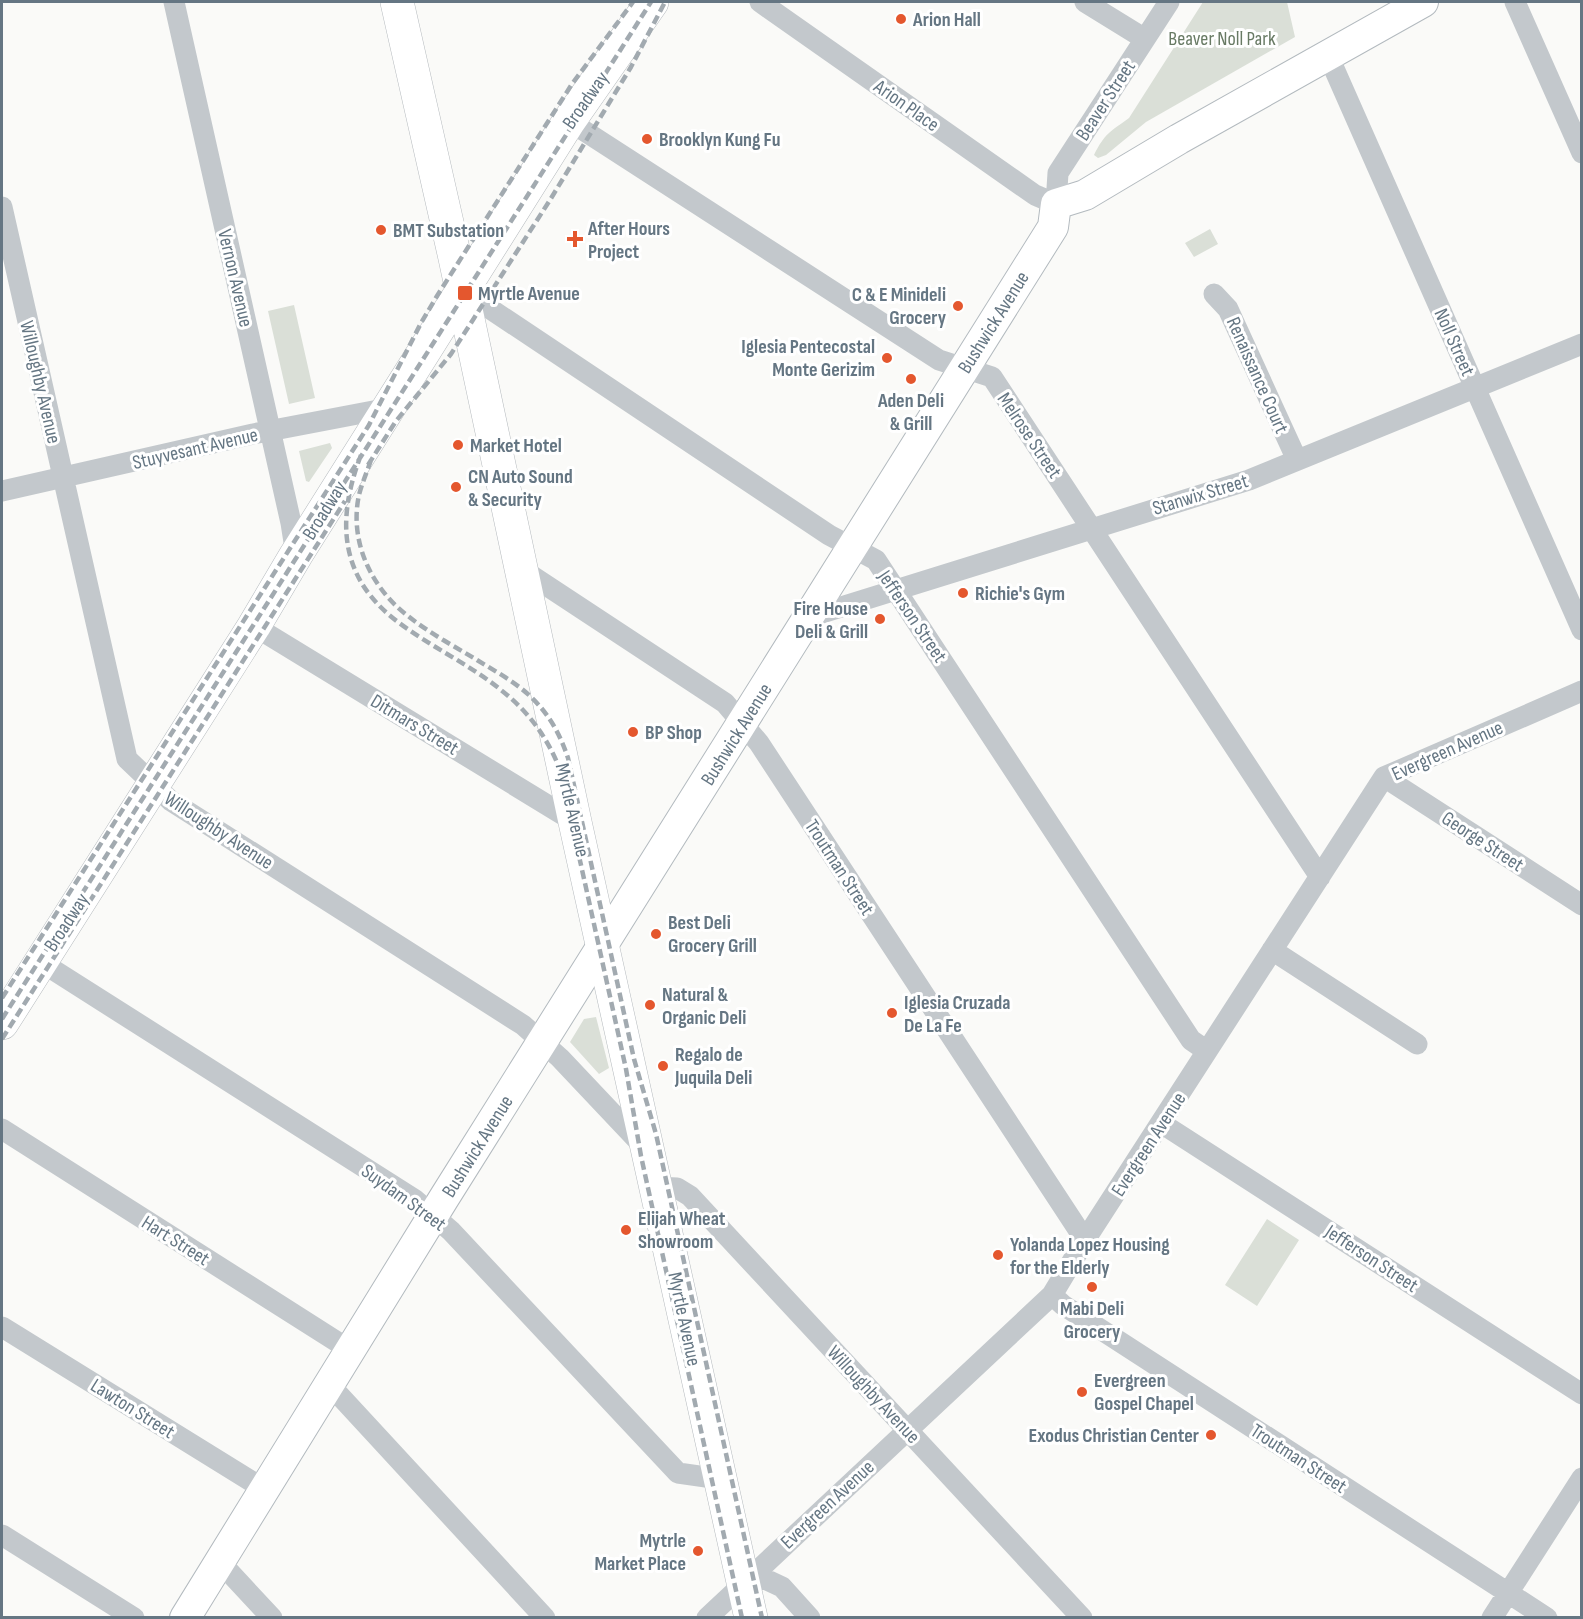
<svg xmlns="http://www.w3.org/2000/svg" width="1583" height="1619" font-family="'Sofia Sans Condensed',sans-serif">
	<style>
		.green { fill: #dadfd7 }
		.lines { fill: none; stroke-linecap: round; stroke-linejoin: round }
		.secondary-casing { stroke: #b3babf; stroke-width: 32 }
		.primary-casing { stroke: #b5babe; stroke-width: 34 }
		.street { stroke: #c3c8cc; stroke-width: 21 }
		.secondary { stroke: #fff; stroke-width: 30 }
		.primary { stroke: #fff; stroke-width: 33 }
		.rail { stroke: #a2aab0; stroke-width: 4.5; stroke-dasharray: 9 4.5; stroke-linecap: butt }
		.poi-dot { fill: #e4572e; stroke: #fff; stroke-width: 2 }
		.labels { text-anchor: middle; stroke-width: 6; stroke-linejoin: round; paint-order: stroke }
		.poi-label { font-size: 20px; font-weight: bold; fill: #657683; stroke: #fff; text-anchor: start }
		.park-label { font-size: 20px; fill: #687a64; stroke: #fff }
		.street-label { font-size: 20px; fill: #657683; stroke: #fff }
	</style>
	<rect width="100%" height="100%" fill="#fafaf8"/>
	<path class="green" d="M1203,2h84l8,35 -149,85 -40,33 -8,3 -4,-3c11,-22 16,-23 35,-37z
		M1210,229l8,15 -24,13 -9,-14z
		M294,305l21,93 -26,6 -21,-93z
		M330,443l2,5 -23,34 -3,-1 -7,-30z
		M596,1017l13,51 -10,6 -29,-32 14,-23z
		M1267,1219l32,21 -42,66 -32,-21z"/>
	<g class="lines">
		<g class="secondary-casing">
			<path id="secondary" d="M185,1618l259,-420 609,-971 3,-23 29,-9 94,-56 244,-137"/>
		</g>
		<g class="primary-casing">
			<path id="primary" d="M397,2l58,256 120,564 176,796
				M2,1023l252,-397 42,-71 273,-434 83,-119"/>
		</g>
		<path class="street" d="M174,2l117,521 5,32
			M760,2l275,193 21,9 2,-31 111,-171
			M1085,2l60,37
			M1515,2l67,151
			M1328,55l254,575
			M569,121l370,239 53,17 328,500
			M2,207l125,552 44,42 352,224 37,33 85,90
			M462,290l367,245 47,25 315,480 16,11
			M1214,294l14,15 69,151
			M2,491l251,-57 136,-26
			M520,568l205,135 34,40 326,497
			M809,617l440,-137 333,-136
			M254,626l321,196
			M1384,777l198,128
			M1272,950l145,94
			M41,962l373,237 37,32 227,242 42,6
			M1161,1123l421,271
			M2,1129l348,221
			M657,1187l20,1 13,8 392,422
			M1052,1295l11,10 484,313
			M2,1327l262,162
			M329,1384l216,234
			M2,1535l132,83
			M220,1562l52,56
			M743,1582l22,-3 17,8 28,31
			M707,1618l345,-323 33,-55 299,-463 198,-86
			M1492,1618l90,-140"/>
		<use href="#secondary" class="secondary"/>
		<use href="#primary" class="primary"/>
		<path class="rail" d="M361,455c-25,65 -22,123 37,167 33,25 71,42 103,68 27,21 47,48 59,80l66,299 15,87 101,462
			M371,460c-4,12 -9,23 -12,35 -10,46 12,93 49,121 21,17 46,30 69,44 18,11 38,22 53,36 19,18 30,38 38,62l66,301 22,75 106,484
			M368,465l28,-44 55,-67 99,-154 81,-133 34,-65
			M2,998l367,-573 52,-102 16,-27 135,-212 61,-82
			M2,1019l649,-1017
			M2,1039l343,-538"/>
	</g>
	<g class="poi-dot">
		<circle cx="901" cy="19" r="6"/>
		<circle cx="647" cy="139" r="6"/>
		<circle cx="381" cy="230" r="6"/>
		<path d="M572 230h6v6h6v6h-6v6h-6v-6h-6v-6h6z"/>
		<rect x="457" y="285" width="16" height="16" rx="3"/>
		<circle cx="958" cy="306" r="6"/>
		<circle cx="887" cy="358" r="6"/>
		<circle cx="911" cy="379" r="6"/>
		<circle cx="458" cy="445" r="6"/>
		<circle cx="456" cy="487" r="6"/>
		<circle cx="963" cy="593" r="6"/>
		<circle cx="880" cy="619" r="6"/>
		<circle cx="633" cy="732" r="6"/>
		<circle cx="656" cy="934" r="6"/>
		<circle cx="650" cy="1005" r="6"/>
		<circle cx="892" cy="1013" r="6"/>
		<circle cx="663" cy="1066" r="6"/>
		<circle cx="626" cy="1230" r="6"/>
		<circle cx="998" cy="1255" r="6"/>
		<circle cx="1092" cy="1287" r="6"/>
		<circle cx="1082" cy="1392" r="6"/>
		<circle cx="1211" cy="1435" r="6"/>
		<circle cx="698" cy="1551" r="6"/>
	</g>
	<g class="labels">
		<g class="poi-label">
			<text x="913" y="26">Arion Hall</text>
			<text x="659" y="146">Brooklyn Kung Fu</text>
			<text x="588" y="235">After Hours<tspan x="588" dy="23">Project</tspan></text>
			<text x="393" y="237">BMT Substation</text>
			<text x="478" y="300">Myrtle Avenue</text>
			<text x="946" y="301" text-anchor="end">C &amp; E Minideli<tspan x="946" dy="23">Grocery</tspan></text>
			<text x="875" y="353" text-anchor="end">Iglesia Pentecostal<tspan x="875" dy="23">Monte Gerizim</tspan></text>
			<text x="911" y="407" text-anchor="middle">Aden Deli<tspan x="911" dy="23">&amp; Grill</tspan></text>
			<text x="470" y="452">Market Hotel</text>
			<text x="468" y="483">CN Auto Sound<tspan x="468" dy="23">&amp; Security</tspan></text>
			<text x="975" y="600">Richie's Gym</text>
			<text x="868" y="615" text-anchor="end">Fire House<tspan x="868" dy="23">Deli &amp; Grill</tspan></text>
			<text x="645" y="739">BP Shop</text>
			<text x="668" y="929">Best Deli<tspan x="668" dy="23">Grocery Grill</tspan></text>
			<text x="662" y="1001">Natural &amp;<tspan x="662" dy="23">Organic Deli</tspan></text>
			<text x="904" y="1009">Iglesia Cruzada<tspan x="904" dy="23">De La Fe</tspan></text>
			<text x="675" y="1061">Regalo de<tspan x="675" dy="23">Juquila Deli</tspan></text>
			<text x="638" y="1225">Elijah Wheat<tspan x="638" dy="23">Showroom</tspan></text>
			<text x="1010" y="1251">Yolanda Lopez Housing<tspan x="1010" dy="23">for the Elderly</tspan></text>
			<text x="1092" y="1315" text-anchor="middle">Mabi Deli<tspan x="1092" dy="23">Grocery</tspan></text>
			<text x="1094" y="1387">Evergreen<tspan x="1094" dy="23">Gospel Chapel</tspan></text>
			<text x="1199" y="1442" text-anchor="end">Exodus Christian Center</text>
			<text x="686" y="1547" text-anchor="end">Mytrle<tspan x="686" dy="23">Market Place</tspan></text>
		</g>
		<g class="park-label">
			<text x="1222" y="45">Beaver Noll Park</text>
		</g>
		<g class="street-label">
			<text transform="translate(585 100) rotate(-55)" y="7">Broadway</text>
			<text transform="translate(1105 100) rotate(-57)" y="7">Beaver Street</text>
			<text transform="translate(907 105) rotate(35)" y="7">Arion Place</text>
			<text transform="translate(236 278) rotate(77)" y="7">Vernon Avenue</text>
			<text transform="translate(993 322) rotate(-58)" y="7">Bushwick Avenue</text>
			<text transform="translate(1455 342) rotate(66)" y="7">Noll Street</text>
			<text transform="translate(1258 375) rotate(66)" y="7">Renaissance Court</text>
			<text transform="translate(41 382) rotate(77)" y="7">Willoughby Avenue</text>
			<text transform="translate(1030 435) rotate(56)" y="7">Melrose Street</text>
			<text transform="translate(195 448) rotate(-13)" y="7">Stuyvesant Avenue</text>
			<text transform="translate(1200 494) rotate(-17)" y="7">Stanwix Street</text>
			<text transform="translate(324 510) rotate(-58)" y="7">Broadway</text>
			<text transform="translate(913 616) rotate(56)" y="7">Jefferson Street</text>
			<text transform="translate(415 724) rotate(31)" y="7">Ditmars Street</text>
			<text transform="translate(736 734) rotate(-58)" y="7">Bushwick Avenue</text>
			<text transform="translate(1447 750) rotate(-24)" y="7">Evergreen Avenue</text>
			<text transform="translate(573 810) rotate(77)" y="7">Myrtle Avenue</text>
			<text transform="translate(219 830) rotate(33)" y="7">Willoughby Avenue</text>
			<text transform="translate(1483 841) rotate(33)" y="7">George Street</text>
			<text transform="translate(840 867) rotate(57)" y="7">Troutman Street</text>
			<text transform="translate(66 922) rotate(-57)" y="7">Broadway</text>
			<text transform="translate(1148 1144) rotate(-57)" y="7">Evergreen Avenue</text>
			<text transform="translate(477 1146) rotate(-58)" y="7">Bushwick Avenue</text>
			<text transform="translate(404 1197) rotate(36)" y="7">Suydam Street</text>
			<text transform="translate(176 1240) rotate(32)" y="7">Hart Street</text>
			<text transform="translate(1372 1258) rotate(33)" y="7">Jefferson Street</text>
			<text transform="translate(685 1319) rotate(78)" y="7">Myrtle Avenue</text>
			<text transform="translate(874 1394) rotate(47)" y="7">Willoughby Avenue</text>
			<text transform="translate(133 1408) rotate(32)" y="7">Lawton Street</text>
			<text transform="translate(1299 1458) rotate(33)" y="7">Troutman Street</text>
			<text transform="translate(827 1504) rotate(-43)" y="7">Evergreen Avenue</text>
		</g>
	</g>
	<rect width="1583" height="1619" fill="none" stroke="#657683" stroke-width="6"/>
</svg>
